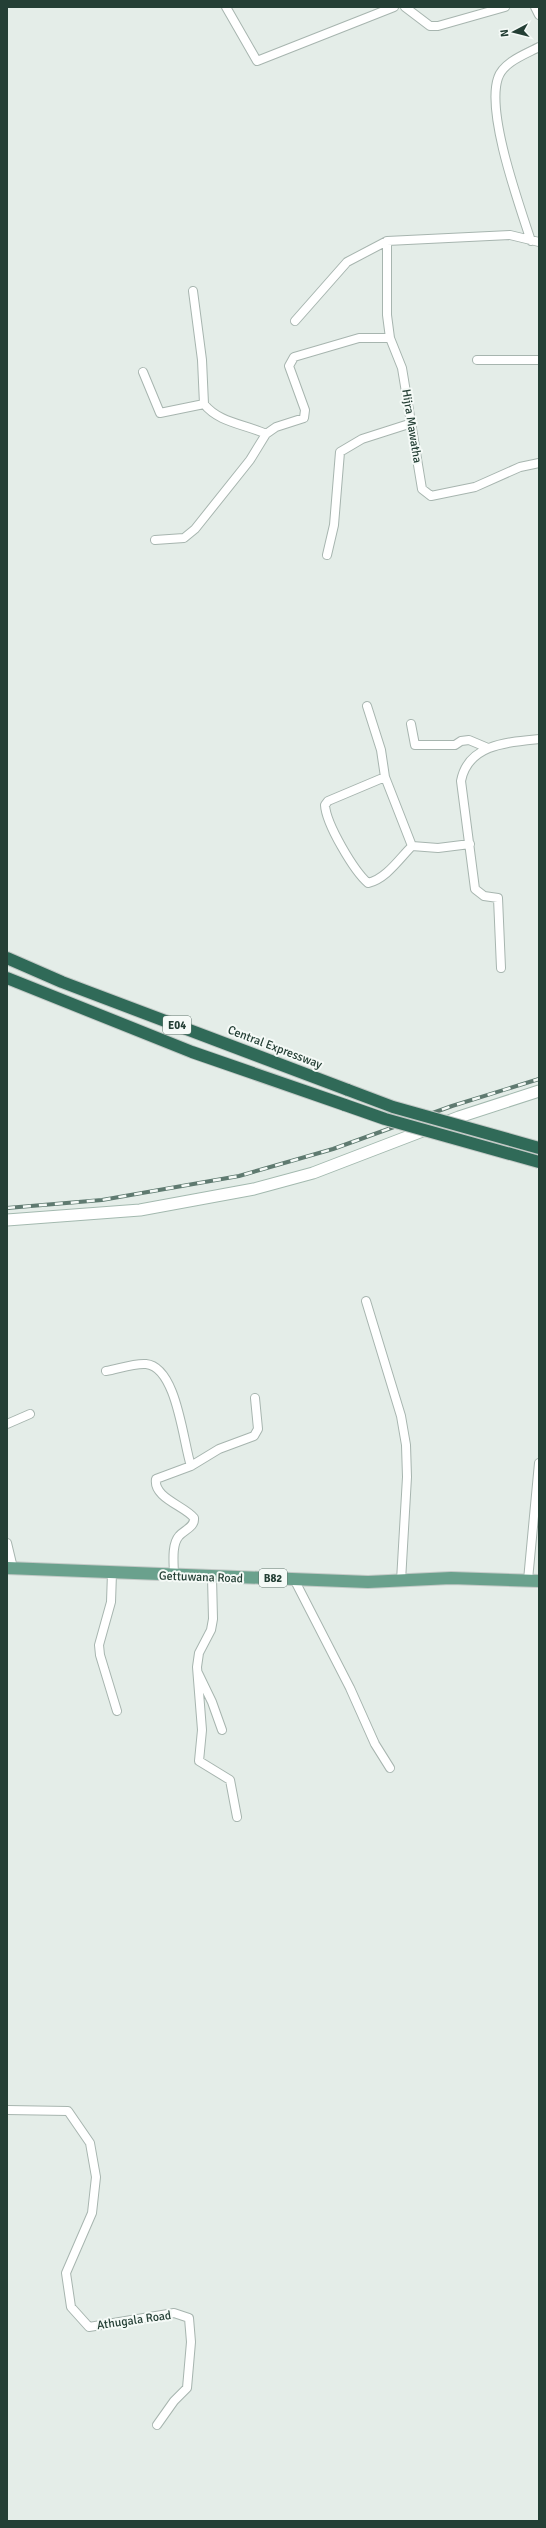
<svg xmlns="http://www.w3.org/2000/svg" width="546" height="2528" font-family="Signika,sans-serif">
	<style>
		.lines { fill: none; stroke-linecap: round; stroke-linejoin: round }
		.street-casing { stroke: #a7b5af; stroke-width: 10 }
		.secondary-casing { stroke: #a3b9af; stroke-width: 13 }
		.primary-casing { stroke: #c2c9c6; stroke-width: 14 }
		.highway-casing { stroke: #c2c9c6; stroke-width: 14 }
		.street { stroke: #fff; stroke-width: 8 }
		.secondary { stroke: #fff; stroke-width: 11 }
		.primary { stroke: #6aa18d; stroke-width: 12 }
		.highway { stroke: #306a58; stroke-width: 12 }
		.rail-casing { stroke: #5f7a70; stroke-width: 4 }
		.rail { stroke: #f5faf7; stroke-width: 2.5; stroke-dasharray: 8; stroke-linecap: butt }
		.highway-bridge-casing { stroke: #c2c9c6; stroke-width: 14; stroke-linecap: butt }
		.highway-bridge { stroke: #306a58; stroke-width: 12 }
		.labels { text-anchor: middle; stroke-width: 4; stroke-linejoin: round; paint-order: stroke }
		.shield { fill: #f5faf7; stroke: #63776f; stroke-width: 1 }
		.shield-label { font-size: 11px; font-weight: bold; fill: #243f35 }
		.street-label { font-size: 12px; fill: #243f35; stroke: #f5faf7 }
	</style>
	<rect width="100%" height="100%" fill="#e4ede8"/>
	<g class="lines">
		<g class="street-casing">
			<path id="street" d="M226,7l31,54 137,-54
				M405,7l25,19h8l67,-19
				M535,7l4,8
				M387,241v74l3,23 12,30 20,121 9,7 44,-9 45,-20 19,-4
				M531,241c-12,-37 -45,-128 -33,-163 5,-16 28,-24 41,-31
				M193,291l9,69 2,44c15,19 41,20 62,30
				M295,321l52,-59 40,-21 123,-6 29,7
				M477,360h62
				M143,372l17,41 44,-9
				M155,540l29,-2 11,-9 55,-69 16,-26 10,-7 28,-9 1,-8 -16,-44 5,-9 65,-19h31
				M327,555l7,-30 6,-73 22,-13 50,-16
				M367,706l14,44 4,27 27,69 26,2 32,-4
				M411,724l4,21h40l6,-4 8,-1 19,8
				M385,777l-57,24 -3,4c1,19 29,66 43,78 18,-4 31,-24 44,-37
				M501,968l-3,-70 -14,-2 -9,-7 -14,-108c7,-37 47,-39 78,-42
				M366,1301l35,115 5,29 1,32 -6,104
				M106,1371c12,-2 28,-8 40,-7 31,3 37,78 45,102
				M7,1424l23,-10
				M7,1543l6,25
				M112,1573l-1,29 -12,43 1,10 17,56
				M174,1576c0,-11 -3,-31 5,-40 5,-6 16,-9 15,-18 -9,-12 -41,-20 -38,-39l35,-13 28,-17 35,-13 4,-7 -3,-31
				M212,1577l1,42 -2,11 -12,23 -2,14 5,63 -3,31 31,19 7,37
				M294,1579l56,109 25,56 15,24
				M528,1580l11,-117
				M198,1673l14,29 10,28
				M7,2110l61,1 22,32 6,34 -4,36 -26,60 5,34 18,20 85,-14 15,5 2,24 -4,46 -13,13 -17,24"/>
		</g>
		<g class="secondary-casing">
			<path id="secondary" d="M7,1220l133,-10 114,-21 59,-16 146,-56 80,-26"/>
		</g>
		<g class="primary-casing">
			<path id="primary" d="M7,1568l361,14 83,-4 88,3"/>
		</g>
		<g class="highway-casing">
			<path id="highway" d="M7,958l55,24 286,108
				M7,978l185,74 153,53"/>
		</g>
		<use href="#street" class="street"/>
		<use href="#secondary" class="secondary"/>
		<use href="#primary" class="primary"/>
		<use href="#highway" class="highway"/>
		<g class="rail-casing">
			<path id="rail" d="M7,1208l95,-8 137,-24 94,-27 119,-43 87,-27"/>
		</g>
		<use href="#rail" class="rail"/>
		<g class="highway-bridge-casing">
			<path id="highway-bridge" d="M348,1090l45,17 146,41
				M345,1105l40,14 154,43"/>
		</g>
		<use href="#highway-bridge" class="highway-bridge"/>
	</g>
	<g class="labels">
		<g class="shield">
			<rect x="163" y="1016" width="28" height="18" rx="3"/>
			<rect x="259" y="1569" width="28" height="18" rx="3"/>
		</g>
		<g class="shield-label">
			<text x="177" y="1029">E04</text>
			<text x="273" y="1582">B82</text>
		</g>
		<g class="street-label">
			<text transform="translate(412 426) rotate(81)" y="4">Hijra Mawatha</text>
			<text transform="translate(275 1047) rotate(21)" y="4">Central Expressway</text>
			<text transform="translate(201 1577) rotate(2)" y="4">Gettuwana Road</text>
			<text transform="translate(134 2320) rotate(-8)" y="4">Athugala Road</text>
		</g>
	</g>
	<rect width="546" height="2528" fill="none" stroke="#243f35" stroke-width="16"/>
	<g transform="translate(514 32) rotate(263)" stroke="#f5faf7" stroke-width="3" paint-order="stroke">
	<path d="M0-3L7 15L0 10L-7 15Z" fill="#243f35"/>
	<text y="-6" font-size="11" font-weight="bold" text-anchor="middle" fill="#243f35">N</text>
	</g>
</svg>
